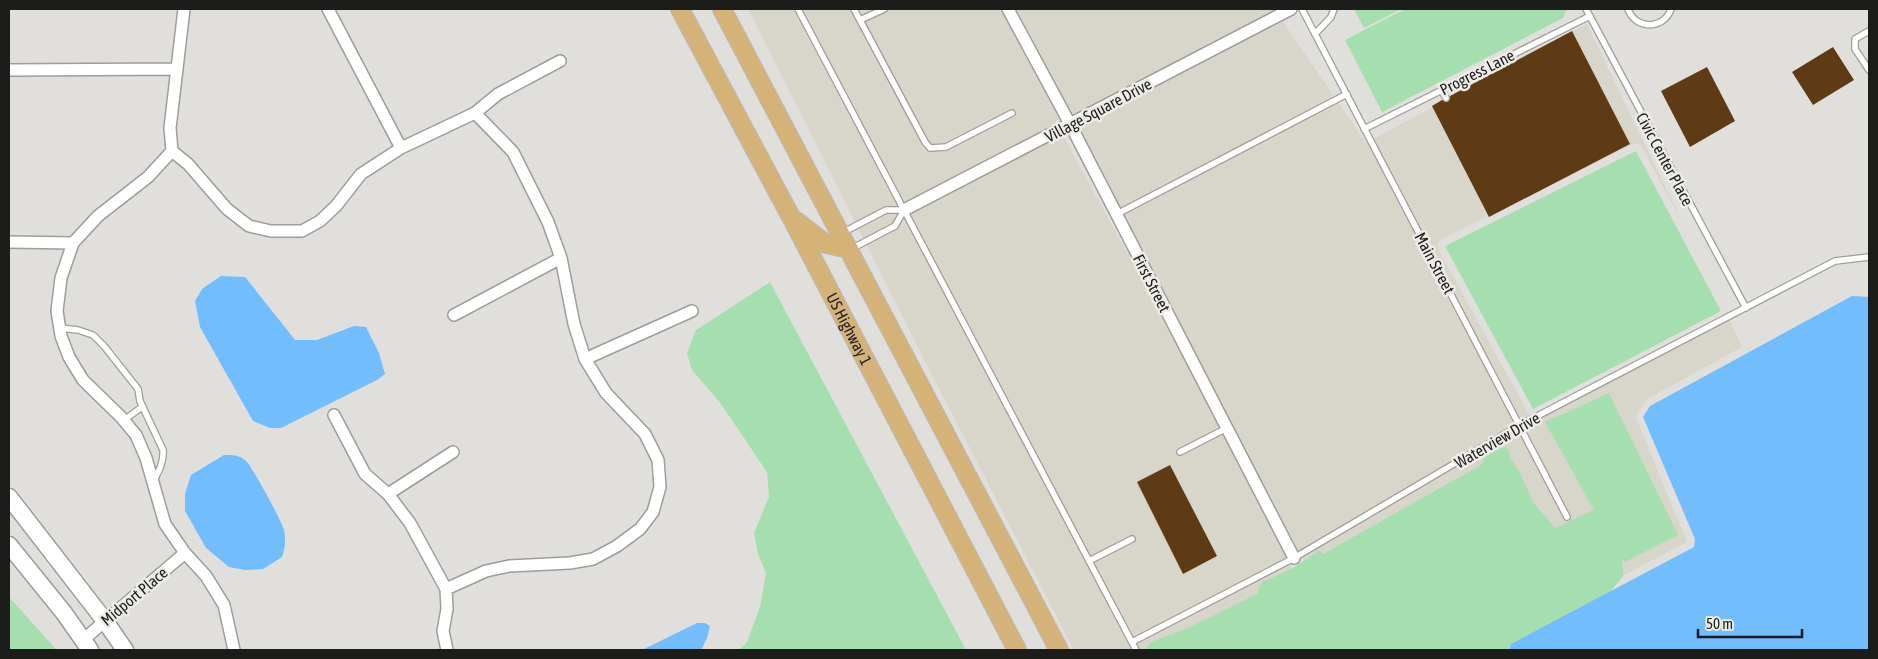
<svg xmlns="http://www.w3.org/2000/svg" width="1878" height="659" font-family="'Asap Condensed',sans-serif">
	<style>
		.built { fill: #d8d5ca }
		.green { fill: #a6dfaf }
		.water { fill: #71bdfe }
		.building { fill: #5f3b15 }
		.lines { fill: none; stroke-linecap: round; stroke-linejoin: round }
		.service-casing { stroke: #9e9d9a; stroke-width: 8 }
		.minor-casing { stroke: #9e9d9a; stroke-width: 14 }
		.secondary-casing { stroke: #9e9d9a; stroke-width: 19 }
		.primary-casing { stroke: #bbbbba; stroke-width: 20 }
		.service { stroke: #fff; stroke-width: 5.5 }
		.minor { stroke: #fff; stroke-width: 11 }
		.secondary { stroke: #fff; stroke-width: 16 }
		.primary { stroke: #d4b278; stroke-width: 18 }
		.labels { text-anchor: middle; stroke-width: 5; stroke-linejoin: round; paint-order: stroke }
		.street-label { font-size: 16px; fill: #1c1c1a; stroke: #edece9 }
	</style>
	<rect width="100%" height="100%" fill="#e0dfdc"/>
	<path class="built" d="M748,9h252l59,110 -4,2 96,175 141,273 12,-8 -232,-448 -55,-104h260l4,10 85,124 221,-119 98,204 -43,-81 -3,-3 -4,-1 -195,97 -2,5 1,6 91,165 4,1 193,-102 15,32 -95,52 -11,16 1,5 50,122 -180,95 -5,13h-428l-144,-279z"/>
	<path class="green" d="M1354,9h47l-37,19z
		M1405,9h160l1,2 -3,7 -181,94 -37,-72z
		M1636,151l85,160 -188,98 -88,-163z
		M770,282l196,368h-227l8,-8 13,-35 6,-34 -8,-19 -4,-21 15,-36 -2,-25 -46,-68 -29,-34 -5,-17 9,-23z
		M1609,393l69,142 -53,27 -3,-3 1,17 -13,16 -99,52 -2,6h-363c2,-8 10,-10 18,-13 32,-11 62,-28 93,-43l5,-12 29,-13 28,-18 4,3 158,-89 4,-8 18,-10 5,2 2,9 10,15 13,29 22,26 39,-18 -49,-88z
		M9,597l45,50 2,3h-47z"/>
	<path class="water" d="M221,276l24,1 50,63h22l37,-14 12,1 13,26 6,21 -8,6 -96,48h-11l-17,-7 -53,-94 -5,-26 7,-12z
		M1852,296l17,1v353h-360l2,-6 183,-97 1,-8 -52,-122 7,-11z
		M224,455c8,0 16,0 22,6 6,5 36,61 38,69 2,10 1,18 -2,27l-19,12 -18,1 -16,-3 -23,-19 -21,-37v-17l6,-19z
		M697,623h8l5,3 -3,12 -6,12h-59z"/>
	<path class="building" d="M1572,31l58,113 -141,73 -57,-111 10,-6 6,2 2,-6z
		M1833,47l21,33 -41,25 -21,-33z
		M1707,67l28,54 -45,26 -29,-56z
		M1170,465l47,91 -34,18 -46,-92z"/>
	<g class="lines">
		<g class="service-casing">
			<path id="service" d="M798,9l338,641
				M854,9l71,133 5,6 16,-1 66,-34
				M1302,9l265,508
				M1586,9l160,299
				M1628,9c7,21 36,21 43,0
				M860,20l24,-11
				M1869,31l-14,8v10l14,21
				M1315,34l16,-17 3,-8
				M1441,90l5,8
				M1364,129l226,-113
				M1117,214l230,-120
				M842,233l44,-23h18
				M851,249l44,-23 9,-16
				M60,328l18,2 15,5 11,11 34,43 2,12 23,49c1,12 -4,21 -10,32
				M124,420l18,-13
				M1180,452l47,-24
				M1089,561l43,-22
				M1132,642l162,-84 226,-133 315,-164 34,-4"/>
		</g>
		<g class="minor-casing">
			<path id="minor" d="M184,9l-14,119 2,23 16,13 39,45 22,17 22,5h31l18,-10 16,-15 25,-32 40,-26 74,-35 23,-19 62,-33
				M328,9l73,139
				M1008,9l62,115 224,434
				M9,70l168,-1
				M172,151l-24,26 -50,39 -25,27 -12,35 -4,33 4,25 8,21 14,23 38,37 15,18 10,23 19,66 20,29 21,23 18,29 10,45
				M904,210l387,-201
				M9,242l64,1
				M454,315l107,-57
				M585,359l107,-48
				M334,415l31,59 23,20 22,29 36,66 1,20 -4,22 4,19
				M388,494l65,-42
				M446,589l40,-18 23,-5 61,-3 23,-4 24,-13 23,-17 13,-17 7,-25 -2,-27 -13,-26 -39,-41 -21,-34 -11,-35 -13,-66 -13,-36 -35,-70 -38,-39
				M83,640l102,-87"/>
		</g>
		<g class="secondary-casing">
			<path id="secondary" d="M9,497l96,124 20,29
				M9,545l55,68 26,37"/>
		</g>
		<g class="primary-casing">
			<g id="primary">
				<path id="s1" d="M680,9l111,208 226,433"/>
				<path d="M722,9l337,641"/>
				<path d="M796,221l30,23 23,5"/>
			</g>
		</g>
		<use href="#service" class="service"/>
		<use href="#minor" class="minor"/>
		<use href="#secondary" class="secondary"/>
		<use href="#primary" class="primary"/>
	</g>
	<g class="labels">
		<g class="street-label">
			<text transform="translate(1477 72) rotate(-27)" y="6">Progress Lane</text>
			<text transform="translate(1098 110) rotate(-28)" y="6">Village Square Drive</text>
			<text transform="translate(1665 159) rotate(62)" y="6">Civic Center Place</text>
			<text transform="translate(1435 263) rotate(62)" y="6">Main Street</text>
			<text transform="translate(1152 283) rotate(63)" y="6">First Street</text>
			<text dy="6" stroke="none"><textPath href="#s1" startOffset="362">US Highway 1</textPath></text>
			<text transform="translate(1497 440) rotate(-30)" y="6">Waterview Drive</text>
			<text transform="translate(134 596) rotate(-40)" y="6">Midport Place</text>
		</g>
	</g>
	<rect width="1878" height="659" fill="none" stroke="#1c1c1a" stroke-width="20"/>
	<path d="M1698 629v8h104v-8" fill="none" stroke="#1c1c1a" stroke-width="2.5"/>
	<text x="1706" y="629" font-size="15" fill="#1c1c1a" stroke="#edece9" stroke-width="4" paint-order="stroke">50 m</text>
</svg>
